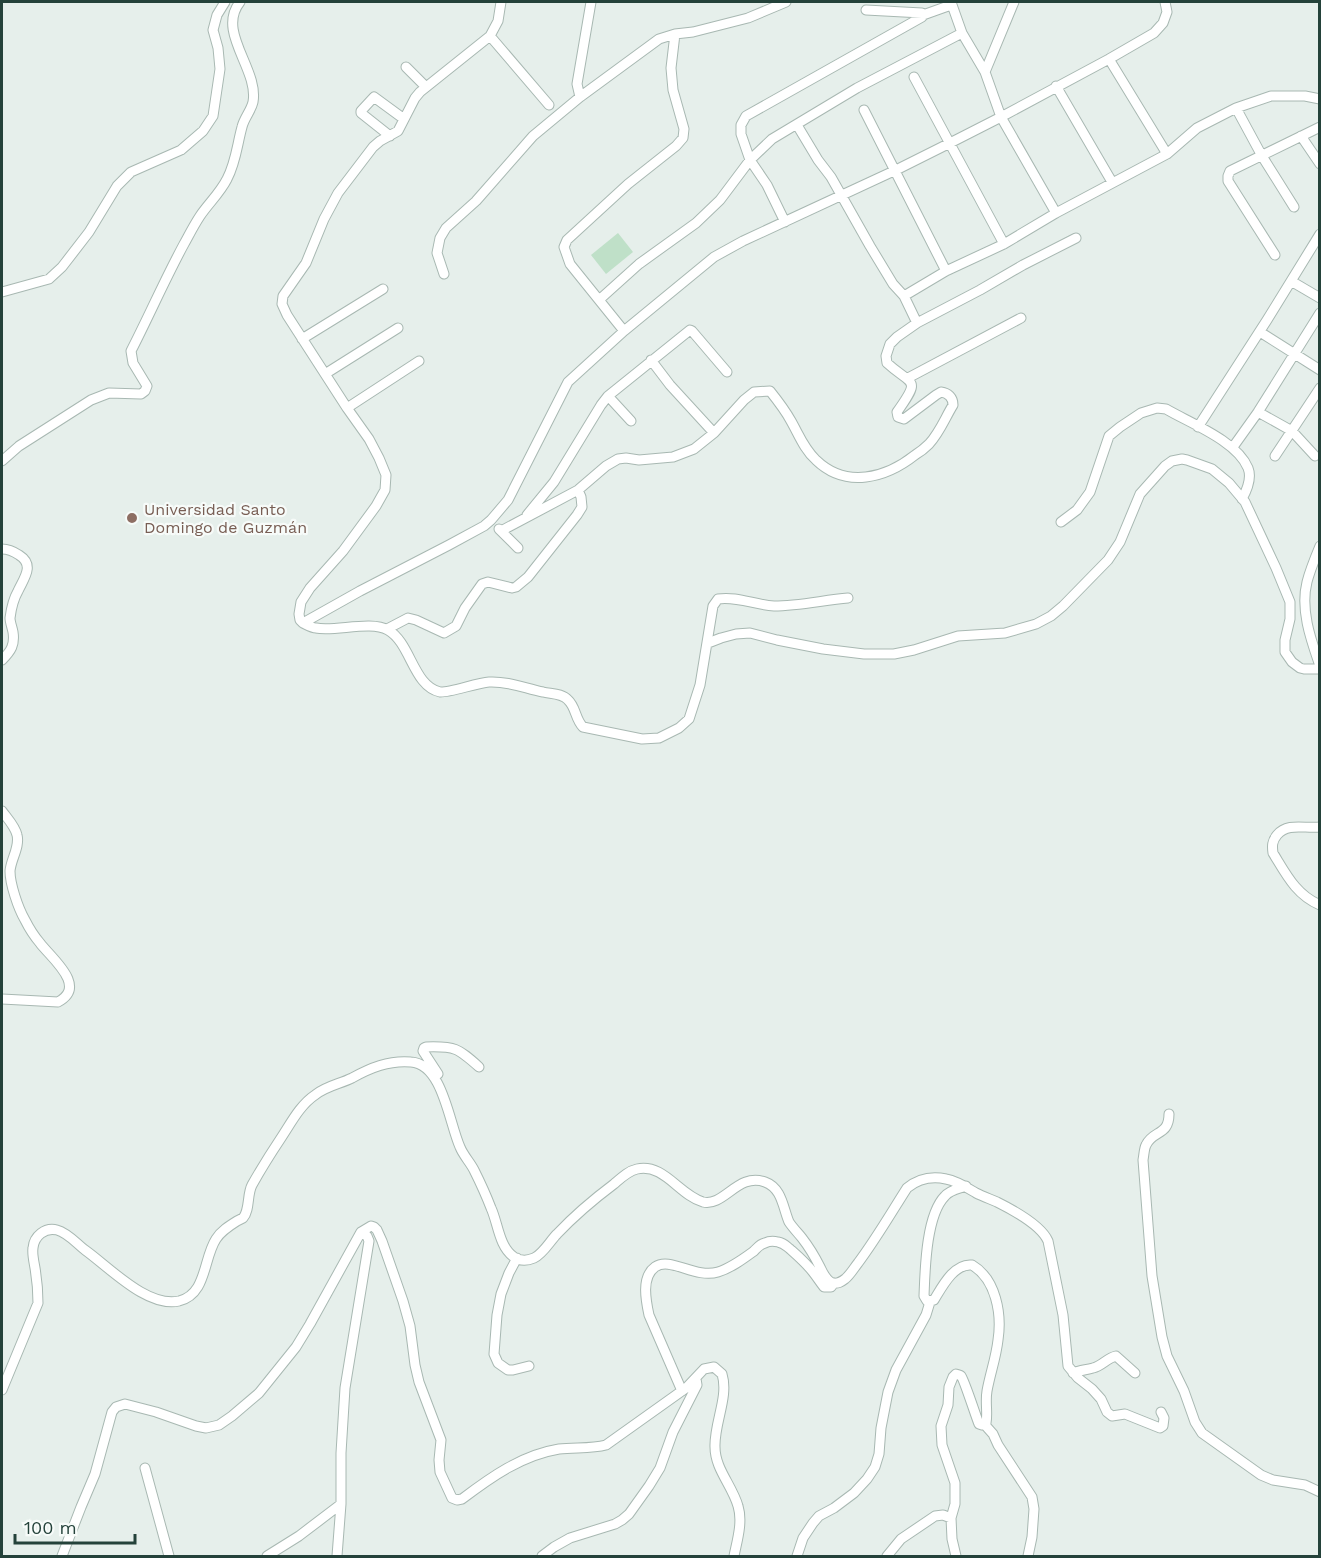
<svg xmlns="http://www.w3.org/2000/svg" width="1321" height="1558" font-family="'Work Sans',sans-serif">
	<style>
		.pitch { fill: #bfe0c8 }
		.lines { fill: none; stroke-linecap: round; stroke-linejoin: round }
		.minor-casing { stroke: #a8b8b2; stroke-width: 11 }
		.minor { stroke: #fff; stroke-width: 9 }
		.education-dot { fill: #8d6e63; stroke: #f7fbf9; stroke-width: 2 }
		.labels { text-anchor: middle; stroke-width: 4.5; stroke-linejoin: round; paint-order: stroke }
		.education-label { font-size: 16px; fill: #785e54; stroke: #f7fbf9; text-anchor: start }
	</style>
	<rect width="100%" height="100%" fill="#e6efeb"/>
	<path class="pitch" d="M618,233l15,19 -27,22 -15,-19z"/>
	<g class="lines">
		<g class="minor-casing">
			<path id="minor" d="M501,2l-3,19 -8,15 -70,56 -5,6 -17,33 -18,10 -7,6 -35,46 -14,26 -18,44 -23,33 -1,8 5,11 60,93 22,31 10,19 7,17 -1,15 -9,16 -33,45 -33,37 -9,14 -2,12 1,6 3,3 57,-32 89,-46 35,-19 7,-6 17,-20 60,-118 56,-51 90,-74 29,-16 153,-71 54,-27 51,-26 108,-58 45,-26 9,-10 4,-11 -2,-10
				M951,2l11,31 23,39 16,45 55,96
				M923,15l28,-10
				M490,36l59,69
				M1109,59l58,95
				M406,67l20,20
				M985,72l29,-70
				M914,77l90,167
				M1056,86l56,96
				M580,97l-3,-13 14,-82
				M1236,108l26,48 32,51
				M864,110l82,161
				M797,125l21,35 13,17 39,69 23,38 11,12
				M390,136l-29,-23v-2l13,-14 30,22
				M1301,136l19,28
				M785,222l-18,-37 -17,-25 -9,-26v-9l5,-9 176,-99 1,-2 -1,-2 -56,-3
				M1275,255l-47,-74v-5l2,-5 90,-44
				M444,274l-7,-21 3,-15 6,-10 30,-27 57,-65 47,-39 79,-58 16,-5 18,-2 55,-14 38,-16
				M1291,281l29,17
				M2,292l47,-13 13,-12 27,-35 28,-46 14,-14 50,-22 22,-19 10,-15 7,-47 -2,-21 -5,-18 4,-15 8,-13
				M599,300l-29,-36 -6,-17 3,-7 61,-56 48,-38 7,-8 1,-9 -11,-39 -2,-22 4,-34
				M917,323l-13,-27 42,-25 58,-27 52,-31 111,-59 30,-26 39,-20 35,-12h34l15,3
				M624,331l-25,-31 40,-36 57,-41 24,-23 30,-40 22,-21 85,-51 105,-55
				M1260,332l60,38
				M302,339l81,-50
				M651,360l19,25 44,48
				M325,374l73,-46
				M908,378l113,-60
				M608,396l23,25
				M347,408l72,-47
				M1258,412l34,19 23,25
				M1198,427l69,-107 53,-86
				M1233,447l25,-35 62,-99
				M1275,456l45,-68
				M2,461l17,-15 72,-46 18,-7 32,1 4,-3 2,-5 -14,-23 -2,-12c18,-35 34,-72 53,-107 5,-9 10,-19 16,-28 8,-12 20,-23 27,-37 9,-17 10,-34 15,-52 2,-9 9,-16 11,-25 6,-33 -37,-70 -13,-100
				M527,515l27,-33 47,-77 7,-9 82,-66 2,1 35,41
				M1061,522l16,-12 13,-18 19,-56 11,-9 21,-14 16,-5 9,1c24,14 71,32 82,59 4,10 -1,22 -6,31
				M499,529l19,19
				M501,531l77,-41 28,-24 12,-7 8,-1 13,2 34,-3 21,-8 20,-16 30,-33 10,-8 16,-1c8,10 15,19 21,30 8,14 13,28 25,39 30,29 70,18 99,-5 5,-3 10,-7 14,-11 11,-12 16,-26 24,-39 0,-8 -5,-12 -12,-13l-5,3 -32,24 -6,-2 -1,-5c25,-35 15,-26 -10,-49l-1,-7 4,-12 7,-7 20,-14 63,-33 43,-25 53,-27
				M1320,546c-5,12 -10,24 -13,36 -7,28 4,58 13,84
				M2,549c7,0 11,2 17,6 16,10 5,23 -1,36 -4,7 -7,19 -8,27 0,4 2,9 3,14 2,13 -2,19 -11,28
				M303,623c4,2 9,5 13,5 19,4 55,-8 72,2 23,13 25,56 52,62 8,1 37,-9 49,-10 19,-1 35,6 54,10 8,2 19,1 25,8 8,7 7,19 15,27l59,12 17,-1 20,-10 10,-9 11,-34 13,-79 5,-7c19,-3 37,6 56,7 25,0 50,-6 74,-8
				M387,629l21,-11 8,2 28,13 12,-7 9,-18 17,-24 6,-2 24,6 4,-1 12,-10 49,-62 5,-8 -1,-10 -3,-7
				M708,643l13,-5 15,-4 14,-1 27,7 46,9 41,5h30l20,-4 44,-14 47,-3 31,-9 15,-8 12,-10 45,-46 12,-18 20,-48 25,-28 7,-5 10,-2 5,1 25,9 17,14 16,19 31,66 14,34v17l-5,21v12l7,10 8,6 4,1h16
				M2,811c5,7 13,15 15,24 3,12 -6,24 -7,36 0,13 8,37 15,49 4,8 9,16 15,23 11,15 48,43 18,59l-56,-3
				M1320,827c-15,2 -32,-5 -43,8 -5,6 -5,11 -4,18 13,21 23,42 47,52
				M438,1074l-15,-23 1,-3 2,-1c29,-1 32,1 53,20
				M1169,1114c0,22 -16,16 -23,31 -2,4 -2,10 -3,15l9,116 10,61 5,19 17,35 11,31 7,11 59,42 12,5 32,5 15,7
				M517,1258l-8,15 -8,21 -4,21 -3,39 4,9 10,7h5l16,-4
				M1073,1373c7,-3 13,-3 20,-5 9,-2 14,-10 23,-12l19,17
				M2,1390l36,-87c0,-12 -1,-23 -3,-35 -1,-6 -3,-14 -2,-20 1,-12 12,-21 24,-18 11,3 19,13 28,20 24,17 62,58 94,51 28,-7 24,-42 37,-62 5,-8 13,-13 21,-18 2,-1 4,-2 6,-3 7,-8 4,-24 9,-33 9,-16 19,-32 29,-47 10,-15 19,-33 34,-43 11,-9 25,-11 37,-17 18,-10 37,-18 59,-16 32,2 38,61 49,85 3,8 10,15 14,23 6,12 12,25 17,38 7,15 8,39 23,49 6,4 13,4 20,1 9,-4 16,-17 23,-24 18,-19 37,-35 57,-50 7,-6 14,-13 23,-15 27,-6 42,26 66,33 21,5 35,-30 62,-20 17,6 18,26 24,40 4,6 9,11 13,16 7,9 13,19 18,29 3,6 6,14 13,16 5,1 8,-1 12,-4 5,-4 9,-11 13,-16 18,-24 33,-50 49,-75 11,-9 25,-12 39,-9 11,2 20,8 30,14 6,3 14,6 21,9 16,8 44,23 51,39l15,74 5,51 10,12 14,11 9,10 6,13 5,4 13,-2 35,14 3,-2 1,-8 -3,-6
				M682,1391l-33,-76c-3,-14 -8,-38 6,-48 15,-11 40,12 63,5 13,-4 25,-13 36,-21 3,-3 6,-7 11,-8 4,-2 9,-2 13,-1 6,1 8,4 12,7 9,8 16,14 23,23 4,5 7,10 11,15h7l3,-4
				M985,1425l8,9 5,11 34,52 2,12 -2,28 -4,19
				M145,1468l24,88
				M62,1556l19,-49 14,-33 17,-62 4,-5 9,-3 31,8 40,14 10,2 13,-3 13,-9 27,-23 37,-46 14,-23 51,-92 10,-6 3,1 3,3 5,11 21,60 7,25 5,39 4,17 22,58 -2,20 1,12 12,26 5,2 5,-1c29,-22 60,-44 97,-50 15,-2 32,0 47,-4l80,-57 18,-19 10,-2 8,7c7,23 -8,49 -7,73 0,22 17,38 23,59 5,16 -1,35 -4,50
				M267,1556l32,-20 42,-32
				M337,1556l4,-52v-51l4,-65 24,-147 -2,-5 -6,-4
				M542,1556l12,-9 16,-9 45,-14 7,-4 7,-6 20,-28 11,-18 13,-36 24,-47 -1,-6
				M797,1556l6,-18 10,-15 6,-7 15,-8 20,-15 13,-14 8,-12 4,-13 2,-26 7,-36 8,-22 30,-55 4,-13
				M887,1556l14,-17 34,-23 8,-1 8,3
				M956,1556l-4,-17 -1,-21 4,-14v-21l-13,-38 -1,-19 7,-21 1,-18 4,-10 3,-3c2,1 4,1 5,2 3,3 15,41 18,48l3,1 4,-2c2,-10 -1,-21 1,-32 3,-17 9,-33 11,-51 4,-26 -2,-61 -26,-75 -18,-2 -30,22 -38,35l-7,1 -3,-5c1,-26 2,-81 21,-100 5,-6 13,-7 21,-10"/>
		</g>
		<use href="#minor" class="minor"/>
	</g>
	<circle class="education-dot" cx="132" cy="518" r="6"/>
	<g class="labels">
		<g class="education-label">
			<text x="144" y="515">Universidad Santo<tspan x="144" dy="18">Domingo de Guzmán</tspan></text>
		</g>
	</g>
	<rect width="1321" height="1558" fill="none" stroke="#24423a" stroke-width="6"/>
	<path d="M15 1534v9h120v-9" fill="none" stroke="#24423a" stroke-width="3"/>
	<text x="24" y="1534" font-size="18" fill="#24423a" stroke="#f7fbf9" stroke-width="4.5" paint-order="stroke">100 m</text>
</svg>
